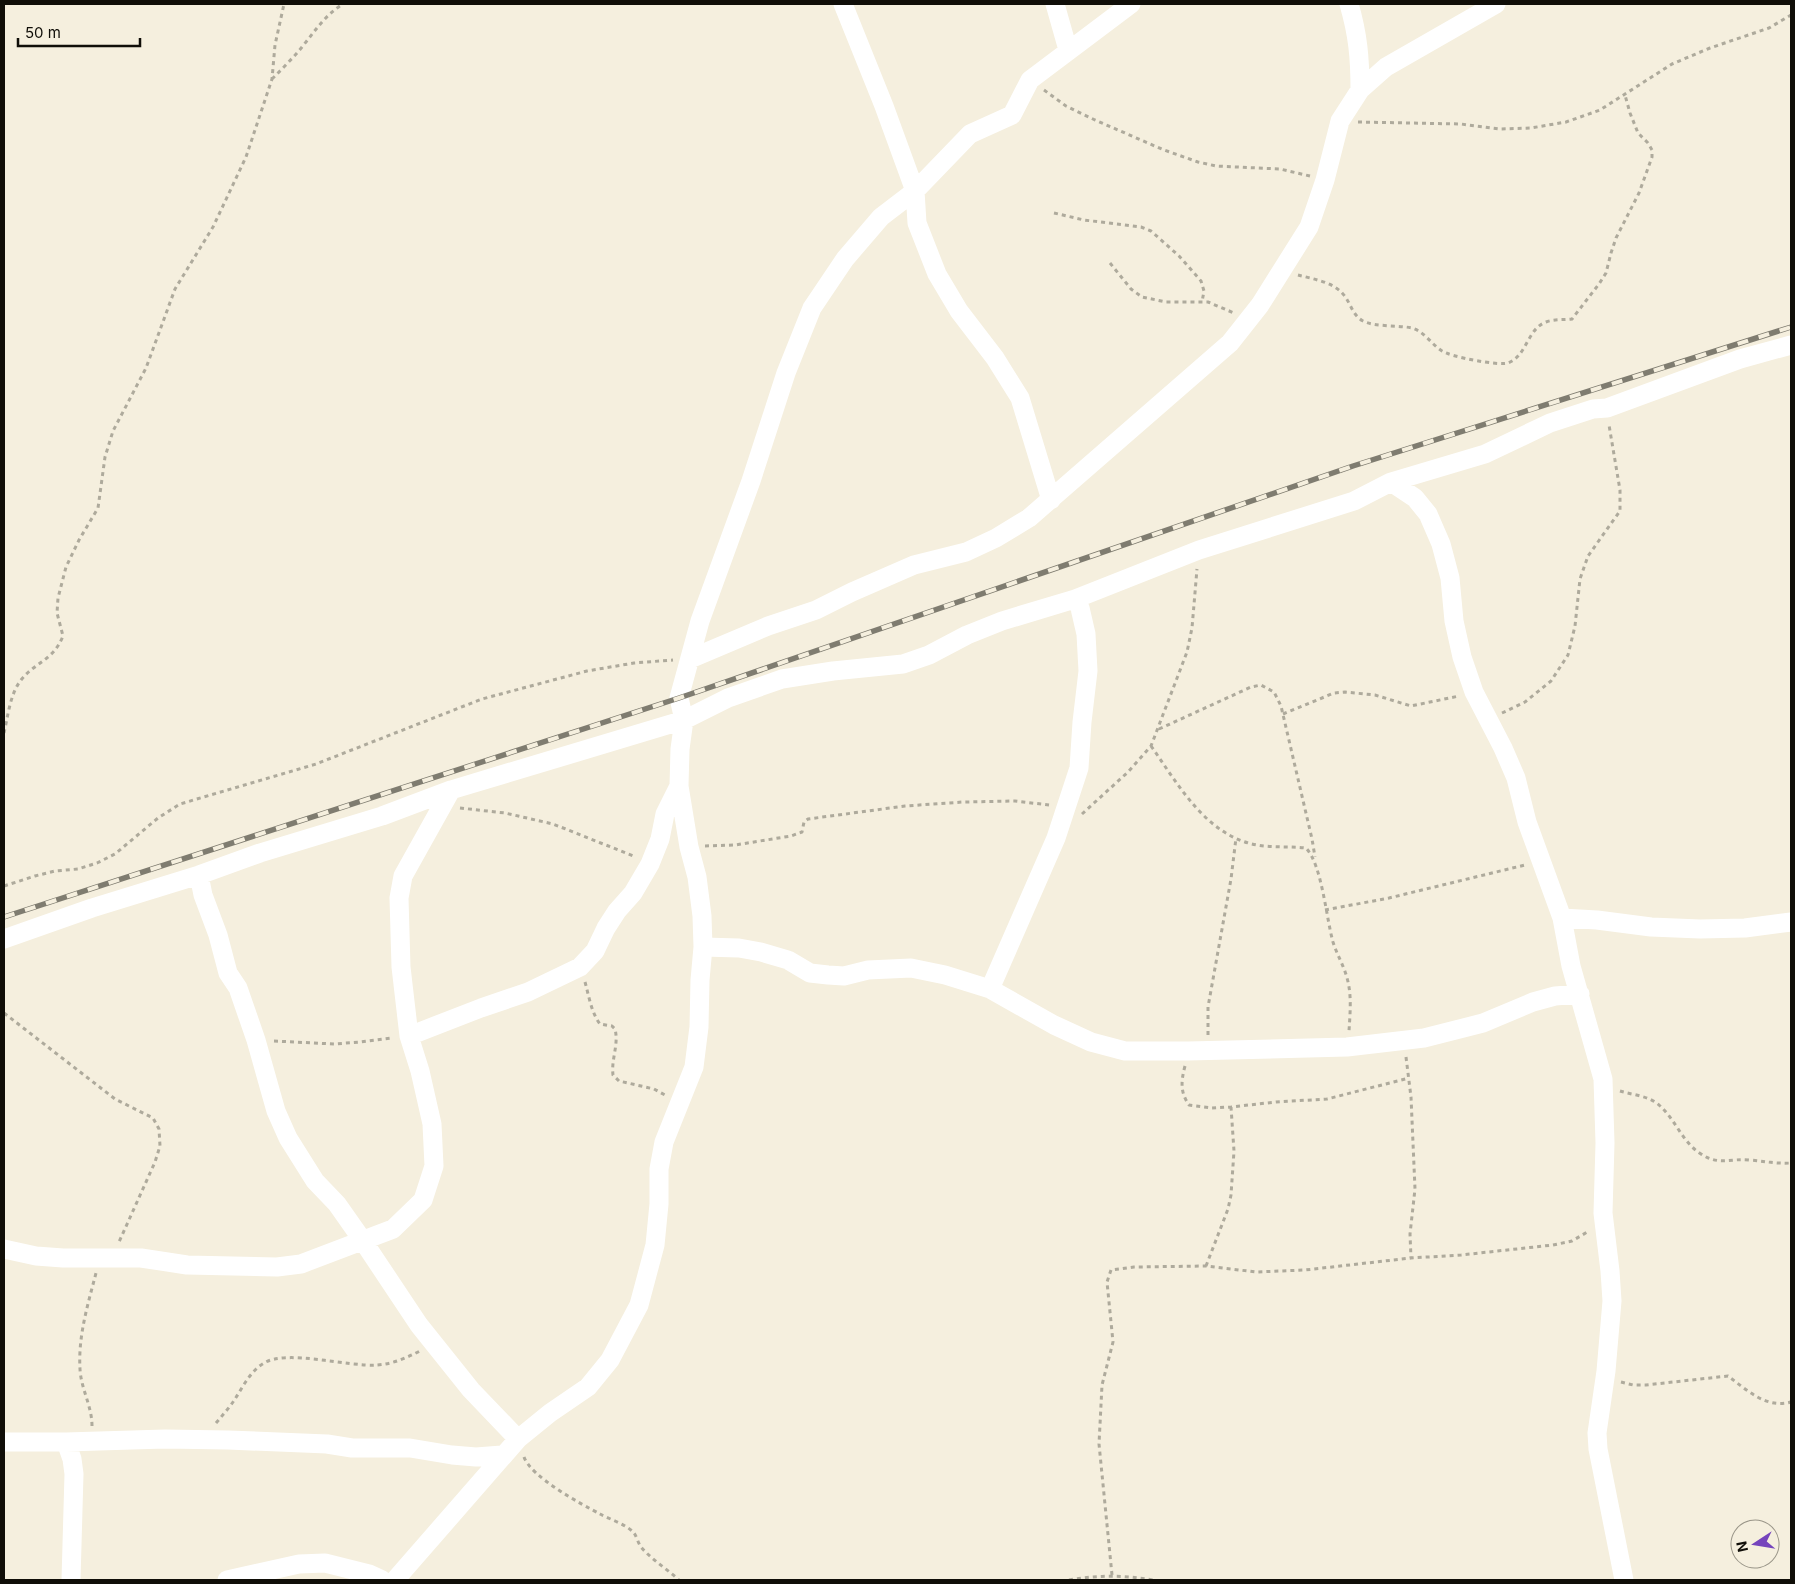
<svg xmlns="http://www.w3.org/2000/svg" width="1795" height="1584" font-family="Inter,sans-serif">
	<style>
		.lines { fill: none; stroke-linecap: round; stroke-linejoin: round }
		.path { stroke: #aeaa9c; stroke-width: 3; stroke-dasharray: 4 4; stroke-linecap: butt }
		.street { stroke: #fff; stroke-width: 19 }
		.rail-casing { stroke: #7f7c70; stroke-width: 5.5 }
		.rail { stroke: #f5efde; stroke-width: 4; stroke-dasharray: 11; stroke-linecap: butt }
	</style>
	<rect width="100%" height="100%" fill="#f5efde"/>
	<g class="lines">
		<path class="path" d="M272,79c10,-10 21,-21 30,-32 13,-16 23,-32 41,-43
			M1044,90l22,16 29,14 69,30 34,12 18,4 64,3 30,7
			M1358,122l103,2 38,5 32,-1 35,-6 34,-12 72,-46 38,-16 59,-20 22,-13
			M1054,213l30,7 57,7 10,4 28,25 22,25 3,10 -2,11
			M1110,263l21,26 11,8 24,5h42l26,11
			M1298,275c15,4 35,7 45,19 8,9 9,21 20,27 11,6 35,4 49,7 13,4 19,16 30,23 9,6 57,15 66,12 19,-7 19,-34 38,-41 8,-3 17,-2 26,-3l27,-35 7,-11 5,-20 5,-15 23,-45 13,-36v-7l-4,-7 -10,-10 -8,-20 -5,-18
			M1502,713l23,-11 26,-21 17,-26 7,-29 5,-47 8,-23 32,-45v-21l-11,-65
			M1283,714l51,-21 11,-1 30,3 36,11 48,-10
			M1159,729l92,-42 10,-2 13,7 7,14 31,133 3,18
			M4,733c4,-17 6,-39 17,-53 14,-18 32,-19 42,-44l-6,-23 1,-15 8,-31 13,-27 19,-32 7,-51 8,-26 33,-63 29,-79 38,-62 33,-70 26,-78 3,-34 9,-41
			M1151,746c27,38 55,90 106,99 16,3 33,1 49,3 16,17 20,69 27,94 4,13 11,24 14,36 5,17 3,36 2,53
			M460,808l45,5 48,11 83,33
			M1082,814l46,-42 23,-26 36,-94 5,-24 5,-59
			M705,846l30,-1 56,-9 11,-4 2,-10 4,-3 97,-13 58,-4 52,-1 34,4
			M4,886l31,-10 20,-5 23,-2 19,-6 18,-9 43,-36 22,-14 136,-40 166,-65 105,-28 47,-8 39,-3
			M1325,910l64,-12 136,-33
			M585,982c4,14 6,30 15,42l12,2 3,3c4,16 -4,30 -2,46l6,6 35,8 11,6
			M4,1013l111,86 38,19 6,11 1,17 -5,16 -36,80
			M1208,1035v-28l23,-128 5,-41
			M274,1041l60,3 26,-2 32,-4
			M1406,1057l5,40 4,92 -5,45 1,24
			M1185,1066c-4,15 -5,26 4,39l23,3 19,-1 45,-5 51,-3 82,-21
			M1620,1091c13,4 29,5 39,14 17,15 23,37 42,49 18,12 30,4 48,6 15,1 27,4 42,3
			M1206,1266l22,-57 3,-14 3,-44 -3,-44
			M1621,1382l12,3h13l82,-9c19,14 38,33 63,26
			M216,1423c6,-7 12,-14 17,-21 9,-13 16,-30 31,-39 23,-14 84,4 113,2 16,-1 29,-7 43,-14
			M92,1426c0,-20 -11,-37 -12,-57 -2,-33 8,-65 16,-96
			M524,1457c7,20 57,47 76,57 11,6 26,10 34,19 3,4 4,10 7,14 11,13 26,22 38,33
			M1112,1575l-13,-131 3,-59 11,-43 -6,-60 4,-12 23,-3 72,-1 50,6 49,-2 106,-12 50,-3 92,-10 19,-4 17,-10
			M1069,1580c28,-5 55,-5 84,0"/>
		<path class="street" d="M843,4l41,102 31,85 2,32 20,51 22,37 36,47 25,40 31,102
			M1055,4l13,46
			M1349,4c9,31 11,54 11,86
			M1391,482l24,16 13,16 13,30 9,34 4,43 8,36 12,35 29,56 13,30 11,44 35,96 9,48 32,113 2,64 -2,70 7,58 2,30 -6,70 -9,62 1,16 26,131
			M690,659l78,-33 48,-16 36,-18 62,-27 52,-13 30,-14 33,-20 201,-175 30,-38 49,-78 16,-47 15,-59 20,-31 26,-23 110,-63
			M199,875l4,20 15,40 10,38 10,15 18,52 20,71 12,27 27,43 22,23 26,37 56,84 52,65 47,49
			M1562,918l35,2 54,7 49,2 45,-1 46,-6
			M4,939l88,-31 107,-33 61,-22 122,-37 69,-26 233,-70 44,-22 54,-19 51,-8 70,-7 26,-9 38,-20 35,-14 73,-22 124,-49 155,-49 37,-19 94,-28 65,-31 43,-14 14,-1 133,-49 51,-14
			M703,947l36,1 22,4 27,8 22,13 18,2 16,1 24,-6 43,-2 34,7 45,14 64,36 37,17 34,9h63l159,-4 77,-9 59,-15 50,-21 22,-6 25,-2
			M990,989l66,-151 23,-70 3,-46 6,-51 -2,-37 -6,-26 -5,-9
			M409,1036l72,-28 47,-16 52,-25 15,-16 11,-23 11,-17 16,-18 17,-29 10,-25 5,-25 14,-28
			M4,1249l32,7 27,2h78l46,7 90,2 24,-3 92,-35 30,-29 11,-34 -2,-42 -12,-53 -11,-35 -8,-69 -2,-69 4,-22 48,-86
			M4,1442h62l99,-3 63,1 99,4 25,4h58l42,7 24,2 26,-2
			M66,1442l6,17 2,15 -3,106
			M227,1580l72,-16 26,-1 44,11 13,6
			M395,1580l123,-141 32,-26 38,-26 22,-27 29,-55 16,-60 4,-41v-35l5,-27 30,-75 5,-40 1,-47 3,-33 -1,-31 -5,-39 -8,-30 -10,-61 1,-37 4,-29 -5,-22 21,-77 51,-140 35,-108 26,-65 33,-49 36,-42 34,-26 55,-57 42,-19 18,-35 101,-76"/>
		<g class="rail-casing">
			<path id="rail" d="M4,917l675,-219 674,-232 438,-139"/>
		</g>
		<use href="#rail" class="rail"/>
	</g>
	<rect width="1795" height="1584" fill="none" stroke="#100e08" stroke-width="10"/>
	<g transform="translate(1755 1544) rotate(258)"><circle r="24" fill="#f5efde" stroke="#999588"/>
	<path d="M0-4L9 19L0 12L-9 19Z" fill="#7544bc"/>
	<text y="-8" font-size="14" font-weight="bold" text-anchor="middle" fill="#100e08">N</text>
	</g>
	<path d="M18 38v8h122v-8" fill="none" stroke="#100e08" stroke-width="2.5"/>
	<text x="25" y="38" font-size="15" fill="#100e08" stroke="#f5efde" stroke-width="4" paint-order="stroke">50 m</text>
</svg>
